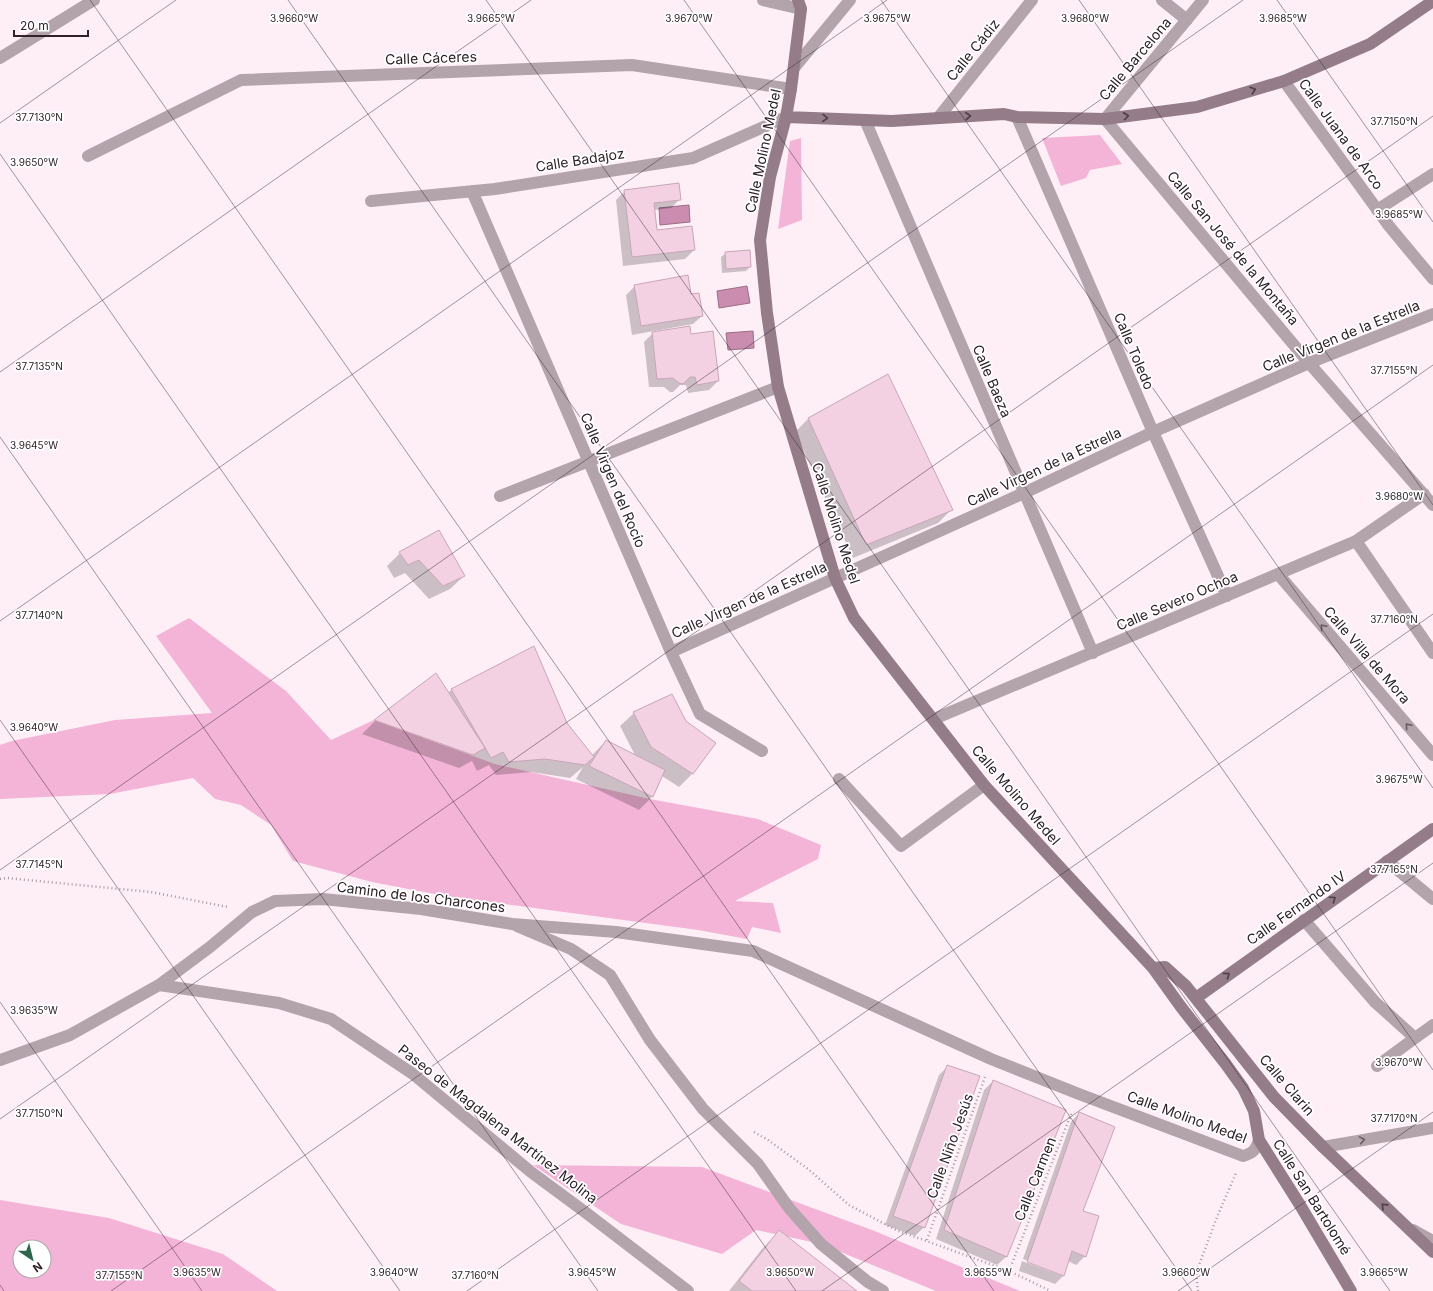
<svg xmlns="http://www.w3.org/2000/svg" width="1433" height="1291" font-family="Inter,sans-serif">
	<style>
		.green { fill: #f4b4d7; fill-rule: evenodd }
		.water { fill: #ca8daf; stroke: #9b6d86 }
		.shadow { fill: #0003 }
		.building { fill: #f4d0e3; stroke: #c8a6b8 }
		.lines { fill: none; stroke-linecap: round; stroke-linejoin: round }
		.path { stroke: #a698a0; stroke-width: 2.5; stroke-dasharray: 1 3; stroke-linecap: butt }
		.lane { stroke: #b3a4ac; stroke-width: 12 }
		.street { stroke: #b3a4ac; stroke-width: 12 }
		.secondary { stroke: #947d89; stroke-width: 12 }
		.oneway { stroke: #4d3d45 }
		.oneway2 { stroke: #6a5c63 }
		.ticks { fill: none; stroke: #2e2128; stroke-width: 1; stroke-opacity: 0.45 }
		.labels { text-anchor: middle; stroke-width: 3.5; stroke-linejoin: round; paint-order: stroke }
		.street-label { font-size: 14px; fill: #2e2128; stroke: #fff }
		.ticks-label { font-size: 10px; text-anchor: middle; fill: #2e2128; stroke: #fff; stroke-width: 3.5; stroke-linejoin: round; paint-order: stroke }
	</style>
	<rect width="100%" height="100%" fill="#feeff7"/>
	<path class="green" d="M1100,135l22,29 -32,6 -4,8 -25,8 -19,-48z
		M801,138l1,82 -24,9 12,-88z
		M189,618l97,73 45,49 43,-20 121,44 155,35 108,20 63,26 -3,14 -83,42 38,2 8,30 -29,-6 -5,12 -49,-9 -253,-34 -73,-14 -79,-21 -22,-36 -30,-20 -26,-6 -22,-21 -83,16 -110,5v-54l12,-4 103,-21 97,-7 -56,-77z
		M533,1165l169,2 170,63 148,61h-84l-115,-47 -65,-14 -34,24 -101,-30z
		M0,1200l109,18 114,36 54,37h-277zM20,1247h24v24h-24z"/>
	<path class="water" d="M689,205l1,17 -30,3 -1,-17z
		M747,286l3,17 -31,5 -2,-17z
		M753,331l1,17 -26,2 -2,-17z"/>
	<path class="shadow" d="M625,191l55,8 -9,9 -17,2 2,21 38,19 -9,9 -62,7 -7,-66z
		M726,253l24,14 -4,4 -24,2 -1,-16z
		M635,286l55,9 12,21 -9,8 -61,11 -6,-40z
		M653,333l37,2 28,46 -9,9 -21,3 -2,-8h-6l-7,7h-3l-6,-5h-15l-5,-45z
		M808,419l144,90 -14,14 -85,35 -58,-126z
		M400,553l64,23 -14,13 -21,10 -24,-26 -11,5 -7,-12z
		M533,648l34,75 24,33 15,-15 30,16 -16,-31 14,-13 51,9 30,21 -23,31 -13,13 -17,-11 -9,20 -14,14 -63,-31 7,-12 -13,11 -39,-6 -35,3 -7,-10 -12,6 -5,-10 -13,7 -97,-34 13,-13 61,-46 12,18 3,-3z
		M948,1066l-24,161 -9,9 -30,-11 54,-150z
		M993,1081l71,29 -58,147 -9,8 -61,-26 48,-149z
		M1079,1113l3,99 3,44 -9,9 -8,-4 -4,14 -9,9 -36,-13 3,-10 38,14v-2l-37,-14 48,-137z
		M779,1231l77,60h-127l33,-42z"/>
	<path class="building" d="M679,183l2,17 -27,3 3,27 35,-4 3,24 -63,7 -8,-67z
		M750,250l1,17 -25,2 -1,-17z
		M688,275l3,19 8,-1 4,23 -62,10 -7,-41z
		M690,326l1,8 22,-3 6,50 -22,4 -2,-8h-5l-7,7 -4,-1 -6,-5 -16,1 -5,-47z
		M888,374l65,136 -87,35 -58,-127z
		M439,530l26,46 -22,10 -24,-26 -11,5 -9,-13z
		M534,646l33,77 27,34 -9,8 -40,-6 -36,3 -6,-10 -12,6 -40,-69z
		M436,673l49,75 -12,7 -99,-35z
		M672,694l14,27 30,22 -23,31 -42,-27 -18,-35z
		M606,740l59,30 -12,27 -64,-31z
		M947,1065l33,11 -55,152 -32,-12z
		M993,1080l73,30 -59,147 -63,-27z
		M1079,1112l36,15 -32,84 16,5 -13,41 -14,-6 -8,25 -37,-14z
		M779,1230l78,61h-105l-13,-10z"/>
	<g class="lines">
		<path class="path" d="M0,879l7,-1 144,14 77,15
			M754,1132l14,8 40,29 41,36 47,25 113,41 42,20
			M927,1240l58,-163
			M1009,1271l63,-159
			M1198,1291l-2,-18 21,-56 19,-44"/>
		<path class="lane" d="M517,926l54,23 39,26 40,65 53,69 55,55 31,44 32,36 47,38 15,9"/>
		<path class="street" d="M763,0l38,9
			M1162,0l25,20
			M1203,0l-98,119 204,244 124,142
			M0,58l94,-58
			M794,68l56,-68
			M1284,81l105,145 44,53
			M1017,117l136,315 74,164
			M938,118l94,-118
			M865,120l228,533
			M88,156l153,-76 391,-15 159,24
			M472,191l199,461 29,62 62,37
			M371,201l124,-12 198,-31 93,-41
			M1377,210l56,-36
			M500,496l278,-109
			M1356,541l77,112
			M1278,574l155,181
			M671,652l353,-159 129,-61 156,-69 124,-49
			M934,719l422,-178 68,-47
			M839,779l62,67 83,-61
			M1387,861l46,38
			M1304,920l71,82 40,36 -38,28
			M159,985l120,18 52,16 82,55 118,98 54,40 103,79
			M1415,1038l18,-13
			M0,1060l70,-25 89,-50 51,-38 42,-35 23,-11 48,-2 98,10 91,15 104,8 137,19 238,108 88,35 164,62c10,-3 13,-6 16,-16
			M1323,1147l110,-19
			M1413,1230l20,11"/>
		<path class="secondary" d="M798,0l3,9 -10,80 -5,28 -16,60 -10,63 7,73 11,74 57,191 19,40 130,167 169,183 28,39 44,56 18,25 11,23 5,29 41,65 51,86
			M786,117l106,4 112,-7 13,3 88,2 92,-12 87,-26 86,-37 63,-43
			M1153,968l12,-1 21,19 88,111 49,50 110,105
			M1196,998l237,-169"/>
	</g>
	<defs><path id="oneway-chevron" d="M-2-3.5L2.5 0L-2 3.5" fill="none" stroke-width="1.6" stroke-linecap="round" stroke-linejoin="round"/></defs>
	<g class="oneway">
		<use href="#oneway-chevron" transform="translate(1253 90) rotate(-17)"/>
		<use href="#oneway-chevron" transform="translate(968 116) rotate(-3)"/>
		<use href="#oneway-chevron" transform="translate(1126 116) rotate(-7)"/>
		<use href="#oneway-chevron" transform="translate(825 118) rotate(2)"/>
		<use href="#oneway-chevron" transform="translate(1333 899) rotate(-35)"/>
		<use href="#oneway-chevron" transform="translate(1227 975) rotate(-36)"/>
		<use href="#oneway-chevron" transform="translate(1384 1206) rotate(-136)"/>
	</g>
	<g class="oneway2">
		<use href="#oneway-chevron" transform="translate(1323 627) rotate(-131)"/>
		<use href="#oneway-chevron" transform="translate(1408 726) rotate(-131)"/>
		<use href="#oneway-chevron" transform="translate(1362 1140) rotate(-10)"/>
	</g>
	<path class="ticks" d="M90,0l904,1291M288,0l904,1291M486,0l904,1291M684,0l749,1070M881,0l552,788M1079,0l354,505M1277,0l156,222M0,123l176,-123M0,154l796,1137M0,372l531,-372M0,437l598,854M0,621l887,-621M0,720l400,571M0,870l1243,-870M0,1002l202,289M0,1119l1433,-1003M0,1285l4,6M111,1291l1322,-926M467,1291l966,-677M822,1291l611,-428M1178,1291l255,-179"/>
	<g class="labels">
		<g class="street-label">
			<text transform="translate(973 50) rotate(-51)" y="5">Calle Cádiz</text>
			<text transform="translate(431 58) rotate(-2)" y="5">Calle Cáceres</text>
			<text transform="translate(1135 59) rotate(-50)" y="5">Calle Barcelona</text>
			<text transform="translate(1341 134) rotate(54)" y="5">Calle Juana de Arco</text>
			<text transform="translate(763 151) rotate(-78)" y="5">Calle Molino Medel</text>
			<text transform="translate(580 160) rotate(-9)" y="5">Calle Badajoz</text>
			<text transform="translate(1233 248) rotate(50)" y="5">Calle San José de la Montaña</text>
			<text transform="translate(1341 336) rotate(-22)" y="5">Calle Virgen de la Estrella</text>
			<text transform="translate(1134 351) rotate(67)" y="5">Calle Toledo</text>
			<text transform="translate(992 381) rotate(67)" y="5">Calle Baeza</text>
			<text transform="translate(1044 467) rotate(-25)" y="5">Calle Virgen de la Estrella</text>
			<text transform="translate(613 480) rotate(67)" y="5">Calle Virgen del Rocío</text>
			<text transform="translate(836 523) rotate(72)" y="5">Calle Molino Medel</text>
			<text transform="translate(749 600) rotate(-24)" y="5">Calle Virgen de la Estrella</text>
			<text transform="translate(1177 601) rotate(-23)" y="5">Calle Severo Ochoa</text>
			<text transform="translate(1367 655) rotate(49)" y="5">Calle Villa de Mora</text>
			<text transform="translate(1016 795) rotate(49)" y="5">Calle Molino Medel</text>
			<text transform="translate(421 897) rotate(7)" y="5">Camino de los Charcones</text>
			<text transform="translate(1296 908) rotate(-35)" y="5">Calle Fernando IV</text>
			<text transform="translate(1287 1085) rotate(49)" y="5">Calle Clarin</text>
			<text transform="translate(1187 1117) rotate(20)" y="5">Calle Molino Medel</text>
			<text transform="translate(498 1124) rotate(38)" y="5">Paseo de Magdalena Martínez Molina</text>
			<text transform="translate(950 1146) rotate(-70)" y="5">Calle Niño Jesús</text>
			<text transform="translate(1035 1179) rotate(-68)" y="5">Calle Carmen</text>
			<text transform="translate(1312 1197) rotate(58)" y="5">Calle San Bartolomé</text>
		</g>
	</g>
	<g class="ticks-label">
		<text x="294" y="22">3.9660°W</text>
		<text x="491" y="22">3.9665°W</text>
		<text x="689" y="22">3.9670°W</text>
		<text x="887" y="22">3.9675°W</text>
		<text x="1283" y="22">3.9685°W</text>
		<text x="1085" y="22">3.9680°W</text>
		<text x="39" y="121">37.7130°N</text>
		<text x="1394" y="125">37.7150°N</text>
		<text x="34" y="166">3.9650°W</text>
		<text x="1399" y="218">3.9685°W</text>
		<text x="39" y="370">37.7135°N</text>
		<text x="1394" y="374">37.7155°N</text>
		<text x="34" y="449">3.9645°W</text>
		<text x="1399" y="500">3.9680°W</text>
		<text x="39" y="619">37.7140°N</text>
		<text x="1394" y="623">37.7160°N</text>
		<text x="34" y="731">3.9640°W</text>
		<text x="1399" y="783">3.9675°W</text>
		<text x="39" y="868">37.7145°N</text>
		<text x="1394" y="873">37.7165°N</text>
		<text x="34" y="1014">3.9635°W</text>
		<text x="1399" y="1066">3.9670°W</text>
		<text x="39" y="1117">37.7150°N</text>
		<text x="1394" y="1122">37.7170°N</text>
		<text x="197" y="1276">3.9635°W</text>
		<text x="394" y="1276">3.9640°W</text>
		<text x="592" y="1276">3.9645°W</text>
		<text x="790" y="1276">3.9650°W</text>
		<text x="988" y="1276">3.9655°W</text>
		<text x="1186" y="1276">3.9660°W</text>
		<text x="1384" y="1276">3.9665°W</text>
		<text x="119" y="1279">37.7155°N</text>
		<text x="475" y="1279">37.7160°N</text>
	</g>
	<g transform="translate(32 1259) rotate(145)"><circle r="19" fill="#ffffff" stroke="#aba6a9"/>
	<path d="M0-3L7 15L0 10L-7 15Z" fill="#2b654e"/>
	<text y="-6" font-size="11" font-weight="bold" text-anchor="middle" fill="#2e2128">N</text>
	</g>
	<path d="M14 30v6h74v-6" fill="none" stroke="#2e2128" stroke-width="2"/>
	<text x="20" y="30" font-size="12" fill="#2e2128" stroke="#ffffff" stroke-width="3" paint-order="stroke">20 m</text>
</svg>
